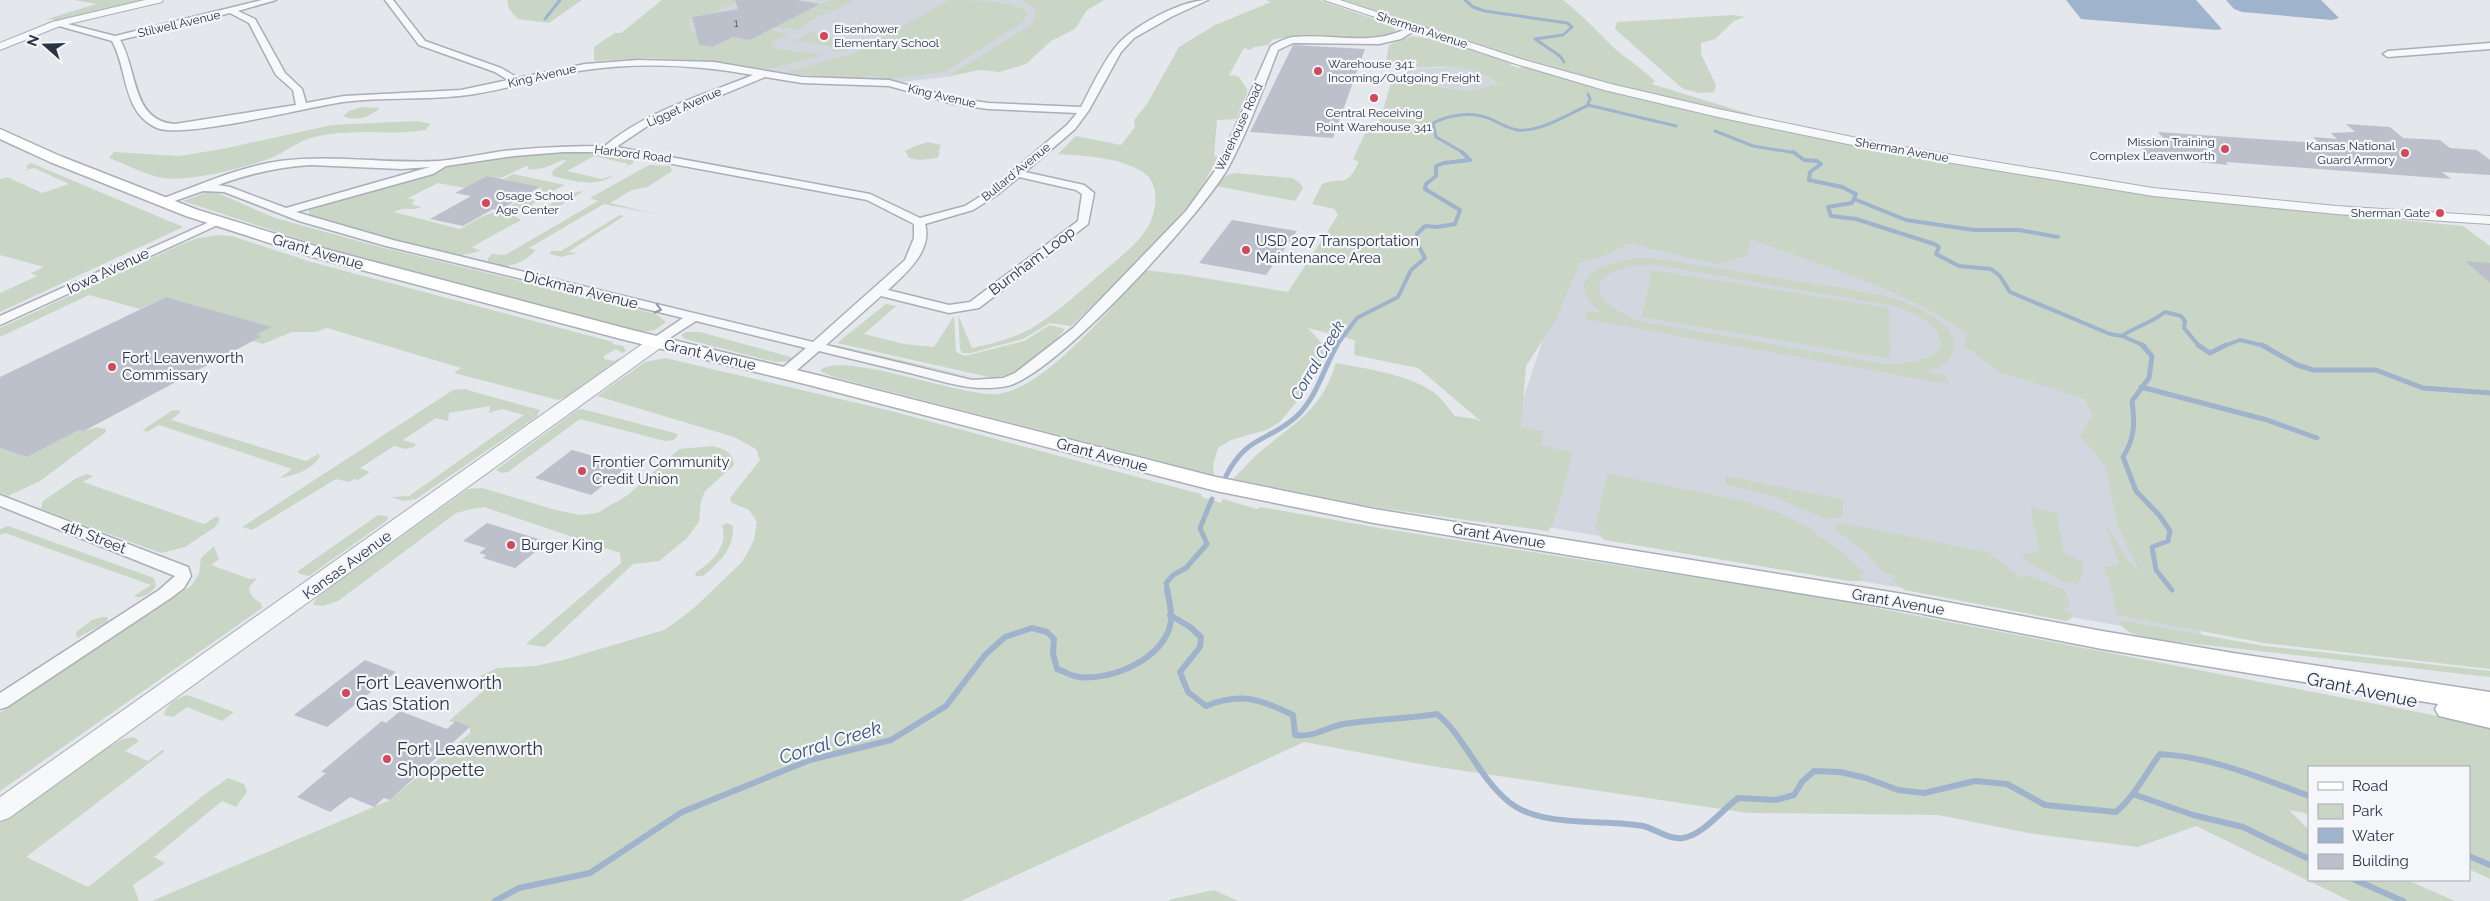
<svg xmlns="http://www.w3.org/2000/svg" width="2490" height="901" font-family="Raleway,sans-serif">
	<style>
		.built { fill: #d2d6de }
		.green { fill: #c9d6c5; fill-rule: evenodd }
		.water { fill: #9fb4cc }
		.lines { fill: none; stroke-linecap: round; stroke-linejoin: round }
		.stream-far3 { stroke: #9fb4cc; stroke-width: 3 }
		.stream-far2 { stroke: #9fb4cc; stroke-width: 4 }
		.stream-far1 { stroke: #9fb4cc; stroke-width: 5 }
		.stream { stroke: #9fb4cc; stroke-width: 6 }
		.building { fill: #bbc0ca }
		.minor-casing { stroke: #a9aeb7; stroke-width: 3 }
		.tertiary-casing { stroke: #a9aeb7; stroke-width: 2 }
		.secondary-casing { stroke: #a9aeb7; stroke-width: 3 }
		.minor { fill: #f7f8fa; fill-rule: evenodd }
		.tertiary { fill: #f7f8fa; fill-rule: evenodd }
		.secondary { fill: #fff; fill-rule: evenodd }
		.oneway { stroke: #9196a0 }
		.poi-dot { fill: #d1495b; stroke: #f4f6f9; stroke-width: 2 }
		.labels { text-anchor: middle; stroke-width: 4.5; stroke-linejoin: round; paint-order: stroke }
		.far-number-label { font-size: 11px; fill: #4f5766 }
		.far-street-label { font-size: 12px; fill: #2b3445; stroke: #f4f6f9 }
		.far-poi-label { font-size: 12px; fill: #2b3445; stroke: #f4f6f9; text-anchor: start }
		.poi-label { font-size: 15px; fill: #2b3445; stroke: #f4f6f9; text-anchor: start }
		.street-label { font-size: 15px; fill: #2b3445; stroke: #f4f6f9 }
		.water-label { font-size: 16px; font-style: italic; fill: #34527a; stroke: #f4f6f9 }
		.near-poi-label { font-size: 18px; fill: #2b3445; stroke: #f4f6f9; text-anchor: start }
		.near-street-label { font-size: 18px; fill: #2b3445; stroke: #f4f6f9 }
		.near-water-label { font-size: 19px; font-style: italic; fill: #34527a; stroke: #f4f6f9 }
	</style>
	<rect width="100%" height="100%" fill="#e4e7ec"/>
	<path class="built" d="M692,0h348l7,6 -15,18 -86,53 -44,5 -32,-4 -74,-3 -73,-13 -63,-47z
		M1456,67l21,4 21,13 -30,7 -67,-11 3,-11z
		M1610,230l154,1 328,143 112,266 -720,-124 88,-263z"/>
	<path class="green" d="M74,0h70l-83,20 -14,-1 49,-15z
		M507,0h75l-33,23 -31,-4 -9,-10z
		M662,0h73l1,3 -17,6 1,2 -28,6 -3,7 2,7 9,2 4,13 8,1 17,-10 21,3 21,-10 18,4 -18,9 3,5 49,7 -55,14 -47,-7 -72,-4 -55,3v-14l21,-14h6z
		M831,0h23l-20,11 -24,-3z
		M949,0c17,0 74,0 78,14l-3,7 -4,3 -76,48 -55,7 -24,-4 -2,3h-30l-47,-6 69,-19z
		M1023,0h81l-17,10 -12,19 -24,12 -25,23 -26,8 -21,-2 -33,7 86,-53 4,-8 -1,-7z
		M1266,0h53l69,24 8,6c-17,19 -95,1 -124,10l-4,5 -14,2 -4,3 -6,-2 -15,27 9,1 9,13v4l-11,26 -19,1 -3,36 4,1c-30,64 -96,121 -147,169l-21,-3 -27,16 -52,14h-9l-2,-4 -2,-34 14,33c20,-4 40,-9 58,-19 25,-14 47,-35 69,-54 15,-13 32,-25 44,-41 13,-15 20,-49 0,-62 -24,-15 -58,-16 -85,-18l18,-18 45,9 14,-18 -1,-7 13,-16 32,-57 36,-22 56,-23z
		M1344,0h219c18,14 33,30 49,46 14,13 30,22 43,35l-3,3 101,31 -9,1 -101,-23 -113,-31 3,-1 -13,-2z
		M808,9l22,3 -21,9 -11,9 -25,-3z
		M1734,15l11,2 -11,4 -19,18 -14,4v11l15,31 -2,7 -14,1 -17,-4 -68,-60 2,-7z
		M812,31l4,1 -3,3 38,6 13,-1c-9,6 -22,14 -33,11l9,-3 -39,-7 -11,2z
		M1412,36l32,5 69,22 -3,2 9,3 4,-2 371,86 119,21 169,26 281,27 27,20v423l-226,-26 -147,-28 -7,-32 -6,-16 15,-3 -15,-43 23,38 13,14 -23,-50 -11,-56 -26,-32 13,-19 -8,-17 -85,-27 -36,-26 3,-13c-65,-45 -144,-66 -216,-94l-4,16 -15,6 -16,3 -88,-21 -16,10 -32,10 -25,58 -29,45 -5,61 22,4 -2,14 32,8 -20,71 -5,6 2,1h-3l-175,-24 -139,-28c11,-11 21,-23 33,-32 34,-28 56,-39 70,-84 28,5 80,13 101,32 7,6 12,15 18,21l21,3 6,3 -64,-54 -64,-13 1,-15 -47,-12 19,21 -6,12 -16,16 -3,18 -22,27 -14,8 -35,10 -13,8 -5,16 1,11 -380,-98 -14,-6c19,-22 143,27 178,23 50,-7 114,-88 147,-124l41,5 102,17 50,-77 -4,-6 -22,-5 10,-20c23,-8 23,5 37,-22l-6,-3 14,-30 13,-9 12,-40 76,11 30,-7c-27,-20 -50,-18 -82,-16 -10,1 -21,2 -31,-2l4,-21z
		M362,107l18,1c-10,9 -24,14 -37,8l6,-5z
		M417,121l14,3 -6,6c-36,6 -74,-2 -110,7 -17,3 -29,15 -44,21 -27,10 -81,24 -108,20 -18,-3 -37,-14 -54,-20l5,-6 65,4 43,-7 110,-24z
		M928,142l13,3 -3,7 2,2 -3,4 -17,2 -11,-2 -4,-7 10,-5z
		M568,152l21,1 44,7v3l-10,6 6,-5 -35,-8 -27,15 35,8 12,-4c-17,13 -41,6 -61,1l-1,-5 14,-10 -3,-1 -19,8 -18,2 4,-2 -4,-2 -25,12 -14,-2 -22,12 -27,-5 -30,15 7,2 -4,4 10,3c-10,5 -15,-2 -27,5l66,17c24,-13 37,-26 61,-9l-49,27 9,4 -23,5 -138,-36 -11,-6v-4l15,-8 108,-28 12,-8 72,-10z
		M31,163l152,64 -183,85v-19l37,-17 -6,-3 13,-6 -44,-12v-76l7,-2 35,16 27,-9 -35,-16 -15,4 9,-3 -2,-3z
		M649,165l21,1 2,5 -25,16 -15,3 -22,13 51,12 -56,-11 53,13 -54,-13 -75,44 7,2c-11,13 -32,21 -48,12v-4l4,-4 13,1 93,-54 -8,-3z
		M1235,173l57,5 7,4 4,6 -8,13 -79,-15 6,-9z
		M513,174l52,11 -26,13 -12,12 -22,-1 38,-21 -39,-9z
		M584,191l-33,20 -5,-4 20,-13z
		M208,192h7l60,26 105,29 276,67 10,8 -11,8 -13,2 -316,-84 -143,-47z
		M620,215l4,1 -56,36 9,1 -16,4 -11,-3 1,-3h10z
		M217,235l15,1 79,26 302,80v2l10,2 3,5 -4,2 -6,-4 -12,7v3l10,2 8,-4 -54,39 -10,4 -104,-27 7,-5 -134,-40 -12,4h-23l-29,12 -11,-3 9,-5 -4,-2 14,-7 -105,-30 -26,12 -51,-14 -89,42v-9l180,-83 15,-6z
		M1638,258l21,1c51,8 102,16 154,25 32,5 66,8 96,20 17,7 45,21 45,42 0,16 -15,21 -28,26l21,4 1,8 -363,-65 2,-8 16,2c-46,-34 1,-51 35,-55zM1640,265h15l243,42c10,5 24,9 32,17 35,36 -27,41 -50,39l-240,-42c-48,-18 -61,-47 0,-56z
		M1652,270l237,38 1,51 -248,-42z
		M886,304l10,2 -32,28 40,10 30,3 20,-31 2,36 9,4 59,-15 26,-16 15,4c-18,22 -43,45 -72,49l-156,-35z
		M686,332h14l91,25 -1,4 -15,1 -90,-23 -4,-4z
		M835,345l151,35 -154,-33z
		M665,358l226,53 310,83 1,3 19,6 2,-4 34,10 4,-2 118,21 435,68 676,130v153l-21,-10v-102h-160v47l-20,-4 20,20v50h98l48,21h-105l-154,-75 -58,21 -104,-13 -96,-19 -190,-2 -317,-47 -127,-24 -343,159h-809l238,-101 80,-67v-6l-21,-6 34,-30 -8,-8 5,-7 17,-8 38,-2 28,-6 101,-30 9,-6 21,-16 47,-45 8,-13 5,-10 3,-18 -8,-12 -17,-7 -2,-5 30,-38 -4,-11 -22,-12 -137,-41 48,-34z
		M464,389l76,21 -4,7 -120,82 -13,2 -12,-4 18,-1 115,-81 -22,-6 -13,4 1,-7 -41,7 -1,8 -12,-3 -33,22 13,4 -2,3 -9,2 -11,-3 -34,22 10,4 -12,8 -4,-1 -5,3 -13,-3 -84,51 -10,-3 211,-137z
		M582,409l96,25 -4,6 -9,1 -85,-22 -72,53 -6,1 -6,-3 81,-60z
		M178,410l3,2 -10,8 135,41 12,-7 2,2c-6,13 -27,20 -40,22l12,-9 -133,-44 -12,7 -4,-2 28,-19z
		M97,427l9,2v3l-66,49 -32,15 -8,-3v-45l27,9 52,-27 5,1z
		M713,446c11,3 20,6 21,19l-29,26 -4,10 -2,21 -13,17 -27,22 -26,3 -88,83 -19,-3 95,-81 -1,-10 -136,-46 -12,2 -16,4 -118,88 -15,5 -10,-1 4,-8 16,-12 135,-96 14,-1 74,22 24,5 17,-2 31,-18 51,-46z
		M87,474l6,2 -10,6 121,42 13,-8 3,3 -5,8 -30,20 -24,6 -120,-44 2,-8 32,-22z
		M1611,474l136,28 30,10 32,16 32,24 21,18 2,4h-5v2l4,2 -4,3h-10l-244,-41 -5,-3 2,-1 -1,-3 -6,-4 12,-53z
		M1726,476l118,24 -2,17 -16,2 -56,-24 -45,-11z
		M2030,508l27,5 6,39 20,11 -2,17 -5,4 -14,-3 -36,-20 -3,-4 2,-3 15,-2z
		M378,515l11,2 -4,5 -76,54 -10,-2 -1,-3z
		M727,523l6,3c1,23 -13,36 -30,50h-7l-1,-3c16,-10 34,-27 27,-47z
		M1843,523l147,30 32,26 3,-5 41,17 4,16h-6v3l8,3 -1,6 -5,2 -161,-31 -14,-11 5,-1 -4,-4 -7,-1 -22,-23 -30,-22z
		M8,526l146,52 2,8c-5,7 -14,14 -22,10l17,-11 -146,-52 -5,2v-6z
		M214,546l5,13 -8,6 39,14 7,-1 -8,9c1,9 5,12 12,16l1,5 -262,183v-78l191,-127 8,-12 2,-16z
		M102,617h6l-1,5 -30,16 -1,-6 16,-12z
		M2124,621l141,25 225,25v6l-312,-35c-16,-3 -51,-3 -59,-20z
		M187,695l47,17 -12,9 -35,-14 -14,10 -9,-2c3,-12 12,-16 23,-20z
		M133,737l6,4 -14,10 23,10 14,-11 3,1 -139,106 62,30 116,-92 24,-17 16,6 3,8 -11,15 -14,-6 -68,56 11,6 -32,22 6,16h-139v-78l111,-78 12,-6z
		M1214,890l24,11h-70l4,-2z"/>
	<path class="water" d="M2066,0h130l26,29 -5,1 -136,-11z
		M2226,0h95l18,18 -7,2 -90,-8 -8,-3z"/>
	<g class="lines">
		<path class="stream-far3" d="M1465,0l8,7 12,4 82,12 5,4 -9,8 -28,4 25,17 4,6
			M545,19l15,-19
			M1588,105l88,21
			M1715,131l38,15 43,7
			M1464,153l-28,-16 -3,-14c18,-9 41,-12 60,-3 8,4 16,9 25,10 23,2 48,-15 69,-24l3,-7 -2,-5"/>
		<path class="stream-far2" d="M1793,152l11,8 13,1 4,3 -11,8 -1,8 33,7 14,7 -4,9 -24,4 3,9 25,3 78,25 5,3 -3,7 23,12 32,3 9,7 10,16 100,42 12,2c14,-10 30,-13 43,-24l16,4 4,5 -1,7 15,18
			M1854,199l52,21 68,10h45l39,7
			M2122,336l23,10
			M1336,346l21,-28 41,-21 13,-27 14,-12 -9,-17 1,-7 8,-8 12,1 18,-3 5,-14 -35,-21 1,-5 10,-8v-10l8,-3 26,-3 -8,-8
			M2224,346l16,-6 25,6"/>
		<path class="stream-far1" d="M2142,345l10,11 -3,22 -17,23c3,21 3,37 -9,56l13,34 24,25 10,15 -2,10 -16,6 4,23 16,20
			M2198,345l12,8 16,-8
			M2262,345l35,20 16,5h63l47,18 67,5
			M2141,387l126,33 50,18
			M1226,476c21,-42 44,-34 72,-61 19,-19 26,-47 39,-70
			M1168,591l-2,-8 7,-8 13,-7 21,-24 -7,-16 12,-29"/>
		<path class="stream" d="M1170,615l20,12 11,10 -1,10 -20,25 8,20 18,14c35,-14 54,-7 87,9l2,20c19,3 31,-8 49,-11 31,-5 62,-5 93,-10 29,24 41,63 72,88 31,26 95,17 134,24 13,3 25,14 40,12 20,-3 39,-28 55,-40l38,2 18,-5 8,-13 12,-11 26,1 26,6 32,12 26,3 51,-12 32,3 38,21 71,7c19,-16 29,-38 44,-58 53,3 100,24 149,42
			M2133,794l60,21 50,12 66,32
			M2469,856l21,9
			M2355,880l48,21
			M495,901l24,-13 71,-15 92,-61 128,-52 81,-20 55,-34 39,-51 20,-18 27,-9 15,4 7,7 -1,15 4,15c7,2 14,7 22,8 33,4 87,-19 92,-56 1,-10 -2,-21 -4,-31"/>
	</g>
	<path class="building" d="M735,0h61l24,4 -70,36 -17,-3 -21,10 -13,-2 -7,-28 46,-8z
		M1293,45l72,4 -32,89 -83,-6z
		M2346,124l44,3 13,11 37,2 10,8 27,2 13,10v15l-48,-3 9,7 -225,-17 2,3 -30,-3 -19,-5 -31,-2 -11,-14 31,2 -10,-11 161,11 -6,-6 24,2 -6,-6 24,-1z
		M487,176l53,11 -42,24 -5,-2 -30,17 -33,-7 41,-23 -16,-3z
		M1232,220l65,11 -31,44 -67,-12z
		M2465,261l25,2v20z
		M166,297l106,30 -15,7 5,2 -15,8 -163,87 -5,-1 -52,27 -27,-9v-71z
		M572,450l56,16 -37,29 -56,-17z
		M487,523l61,19 -33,26 -32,-10 3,-3 -7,-2 7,-5 -23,-7z
		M365,660l31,12 -69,55 -33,-12z
		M400,711l47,18 9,-8 14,6 -80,73 -6,-2 -10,9 -24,-10 -20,15 -33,-15 29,-24 -5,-1 61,-51 4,2z"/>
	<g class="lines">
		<g class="minor-casing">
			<path id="minor" d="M262,0h14l-38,11 17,8 30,54 17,16 4,14 38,-7 117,-6 47,-10 -13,-8 -76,-27 -34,-45h8l32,41 76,27 17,10 67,-14 53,-4 76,2 88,15 87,3 66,18 33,5 93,4c10,-19 20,-41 33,-58 16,-22 67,-49 94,-49l-35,16 -39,22 -13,14 -32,58 -14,19 -50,43 59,13 10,8 -6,31 -109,84 -30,5 -68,-17 -55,49 146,35 31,-2 12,-5 58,-45 113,-117 31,-43 54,-122c6,-3 14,-8 22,-9 43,-4 78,11 119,-11l7,2 -18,11 -22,5 -86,-1 -15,7c-15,39 -30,81 -50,118 -26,46 -173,208 -221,218 -33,7 -65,-5 -97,-13 -30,-7 -61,-15 -91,-22l-29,25 -5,1 -7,-4 2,-3 26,-22 -110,-27 -39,25 -7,-4 2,-3 31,-21 -297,-72 -87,-25 -75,-29 -21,-1 -37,13h-8v-4c40,-14 79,-33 122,-39 52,-7 108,3 159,0 25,-2 50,-9 75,-11 31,-3 61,-4 91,-4 41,-35 99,-51 148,-71 -54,-10 -113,-13 -168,-5 -43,6 -83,22 -126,26 -38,4 -78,1 -116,6 -35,5 -160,37 -186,26 -35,-15 -29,-59 -45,-87l-60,-17 4,-3 59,15zM230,13l19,10 27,52 17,15 3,15 -121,19c-44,-3 -37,-54 -55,-84zM765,77l37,6 87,3 65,18 34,5 89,4 -10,12 -78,66 -24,15 -45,12 -50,-24 -254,-47 33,-22zM564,152h44l259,48 47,24v14l-9,22 -92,82 -420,-102 -97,-28 137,-38 13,-8 68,-10zM310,165l91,4 29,-2 -144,41 -56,-21 -12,-2c31,-11 59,-18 92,-20zM1019,177l57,13 6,4 -4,27 -108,81 -21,3 -61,-15c17,-16 45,-39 37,-66l48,-14 24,-15z
				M2490,43v6l-102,8 -5,-3 5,-3z
				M216,219l6,3 -2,2 -220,101v-9z
				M0,495l188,72 3,9 -7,12 -13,10 -164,109 -7,2v-16l159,-103 16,-14 -175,-70z"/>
		</g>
		<g class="tertiary-casing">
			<path id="tertiary" d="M145,0h18l-1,2 -102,24 -60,24v-7l52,-21z
				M1324,0h16l184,60 87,24 107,25 168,35 267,44 183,18 154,10v8l-154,-10 -183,-18 -267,-44 -168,-35 -114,-27 -88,-26z
				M657,337l6,1 2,4 -2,4 -654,472 -9,3v-24l651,-459z"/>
		</g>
		<g class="secondary-casing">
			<path id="secondary" d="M0,129l60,27 138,54 127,39 307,81 189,46 395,101 158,32 529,85 199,37 131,22 257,39v36l-51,-12 -4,-7 3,-5 -336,-55 -199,-39 -529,-87 -158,-32 -407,-106 -188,-46 -308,-82 -127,-41 -136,-54 -50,-23z"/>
		</g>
		<use href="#minor" class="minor"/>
		<use href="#tertiary" class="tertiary"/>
		<use href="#secondary" class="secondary"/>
	</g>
	<defs><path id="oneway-chevron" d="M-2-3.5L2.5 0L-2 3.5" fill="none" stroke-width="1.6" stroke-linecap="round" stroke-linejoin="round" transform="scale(1.25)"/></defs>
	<use class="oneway" href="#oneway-chevron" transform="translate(658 309) rotate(14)"/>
	<g class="poi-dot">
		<circle cx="824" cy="36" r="5"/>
		<circle cx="1318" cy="71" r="5"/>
		<circle cx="1374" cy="98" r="5"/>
		<circle cx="2225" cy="149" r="5"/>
		<circle cx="2405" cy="153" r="5"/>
		<circle cx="486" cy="203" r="5"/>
		<circle cx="2440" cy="213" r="5"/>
		<circle cx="1246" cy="250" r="5"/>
		<circle cx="112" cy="367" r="5"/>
		<circle cx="582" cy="471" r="5"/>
		<circle cx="511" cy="545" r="5"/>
		<circle cx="346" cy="693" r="5"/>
		<circle cx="387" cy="759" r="5"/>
	</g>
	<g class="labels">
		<g class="far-number-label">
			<text x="736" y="27">1</text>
		</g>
		<g class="far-street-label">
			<text transform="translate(179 24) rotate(-13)" y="4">Stilwell Avenue</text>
			<text transform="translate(1422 30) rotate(18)" y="4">Sherman Avenue</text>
			<text transform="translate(542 76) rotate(-13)" y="4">King Avenue</text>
			<text transform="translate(942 96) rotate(13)" y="4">King Avenue</text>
			<text transform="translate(684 107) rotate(-24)" y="4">Ligget Avenue</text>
			<text transform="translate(1239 127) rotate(-65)" y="4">Warehouse Road</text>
			<text transform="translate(1902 150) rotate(10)" y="4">Sherman Avenue</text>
			<text transform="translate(633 154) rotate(7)" y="4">Harbord Road</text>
			<text transform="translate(1016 172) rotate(-39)" y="4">Bullard Avenue</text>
		</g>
		<g class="far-poi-label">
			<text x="834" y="33">Eisenhower<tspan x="834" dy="14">Elementary School</tspan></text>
			<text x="1328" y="68">Warehouse 341:<tspan x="1328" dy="14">Incoming/Outgoing Freight</tspan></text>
			<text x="1374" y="117" text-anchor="middle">Central Receiving<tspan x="1374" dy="14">Point Warehouse 341</tspan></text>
			<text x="2215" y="146" text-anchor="end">Mission Training<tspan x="2215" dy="14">Complex Leavenworth</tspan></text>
			<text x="2395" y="150" text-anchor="end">Kansas National<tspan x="2395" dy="14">Guard Armory</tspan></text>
			<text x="496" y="200">Osage School<tspan x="496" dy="14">Age Center</tspan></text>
			<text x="2430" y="217" text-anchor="end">Sherman Gate</text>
		</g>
		<g class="poi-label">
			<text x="1256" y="246">USD 207 Transportation<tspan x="1256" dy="17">Maintenance Area</tspan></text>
			<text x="122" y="363">Fort Leavenworth<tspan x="122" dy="17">Commissary</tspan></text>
			<text x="592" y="467">Frontier Community<tspan x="592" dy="17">Credit Union</tspan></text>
			<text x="521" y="550">Burger King</text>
		</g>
		<g class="street-label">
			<text transform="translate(318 252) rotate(16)" y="5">Grant Avenue</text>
			<text transform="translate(1032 261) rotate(-37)" y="5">Burnham Loop</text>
			<text transform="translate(108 271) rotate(-25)" y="5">Iowa Avenue</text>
			<text transform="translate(581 290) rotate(14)" y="5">Dickman Avenue</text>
			<text transform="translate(710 355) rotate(13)" y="5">Grant Avenue</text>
			<text transform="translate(1102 455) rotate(15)" y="5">Grant Avenue</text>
			<text transform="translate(1499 536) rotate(9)" y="5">Grant Avenue</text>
			<text transform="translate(94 537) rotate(21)" y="5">4th Street</text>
			<text transform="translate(347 565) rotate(-36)" y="5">Kansas Avenue</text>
			<text transform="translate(1898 602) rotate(10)" y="5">Grant Avenue</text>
		</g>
		<g class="water-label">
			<text transform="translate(1317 360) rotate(-59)" y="6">Corral Creek</text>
		</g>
		<g class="near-poi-label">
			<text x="356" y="689">Fort Leavenworth<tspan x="356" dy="21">Gas Station</tspan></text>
			<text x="397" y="755">Fort Leavenworth<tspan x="397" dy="21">Shoppette</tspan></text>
		</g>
		<g class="near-street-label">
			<text transform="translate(2362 690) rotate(12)" y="6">Grant Avenue</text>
		</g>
		<g class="near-water-label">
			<text transform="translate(830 742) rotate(-17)" y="7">Corral Creek</text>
		</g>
	</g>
	<rect x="2308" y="766" width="162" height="115" fill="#f4f6f9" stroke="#a4a8b1"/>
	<rect x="2318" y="782" width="25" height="8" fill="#ffffff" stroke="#a4a8b1"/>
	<text x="2352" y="791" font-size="15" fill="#2b3445">Road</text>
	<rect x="2318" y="804" width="25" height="15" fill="#c9d6c5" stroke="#a4a8b1"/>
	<text x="2352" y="816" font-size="15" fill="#2b3445">Park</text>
	<rect x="2318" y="828" width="25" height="15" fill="#9fb4cc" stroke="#a4a8b1"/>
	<text x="2352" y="841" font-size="15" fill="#2b3445">Water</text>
	<rect x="2318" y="854" width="25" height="15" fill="#bbc0ca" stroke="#a4a8b1"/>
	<text x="2352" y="866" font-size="15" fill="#2b3445">Building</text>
	<g transform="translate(45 45) rotate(290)" stroke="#f4f6f9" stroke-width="4" paint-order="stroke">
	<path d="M0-4L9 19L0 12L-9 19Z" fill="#2b3445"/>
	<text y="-8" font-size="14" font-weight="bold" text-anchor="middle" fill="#2b3445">N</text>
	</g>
</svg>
